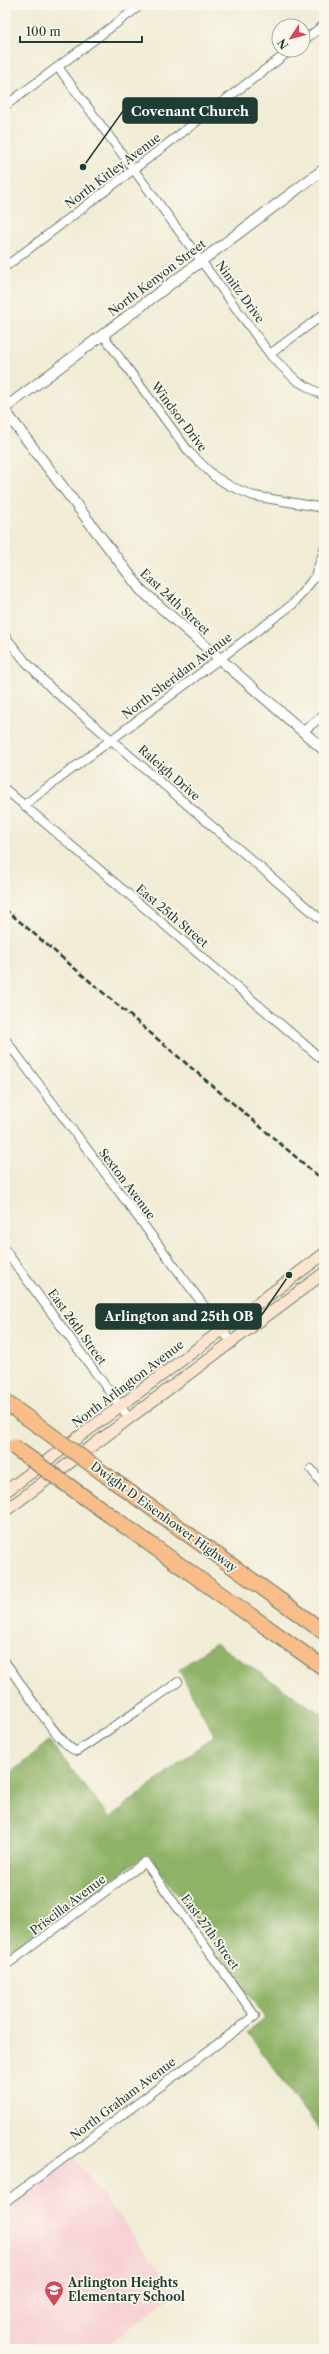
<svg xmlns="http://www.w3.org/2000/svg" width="329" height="2354" font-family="'Libre Caslon Text',serif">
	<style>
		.built { fill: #f7cfd3 }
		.forest { fill: #8eb266; stroke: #56784d }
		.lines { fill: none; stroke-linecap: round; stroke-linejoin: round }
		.minor-casing { stroke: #687a6c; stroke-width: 10 }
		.tertiary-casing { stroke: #687a6c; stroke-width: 12 }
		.secondary-casing { stroke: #687a6c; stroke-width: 13 }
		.motorway-casing { stroke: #687a6c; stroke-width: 17 }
		.minor { stroke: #fff; stroke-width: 8 }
		.tertiary { stroke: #fff; stroke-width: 10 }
		.secondary { stroke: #fce5cf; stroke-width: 11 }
		.motorway { stroke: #f8bd88; stroke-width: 15 }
		.rail { stroke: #1f3d34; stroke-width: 2.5; stroke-dasharray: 6 3; stroke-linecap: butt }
		.motorway-bridge-casing { stroke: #687a6c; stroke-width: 17; stroke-linecap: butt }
		.motorway-bridge { stroke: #f8bd88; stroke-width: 15 }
		.labels { text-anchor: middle; stroke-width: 3.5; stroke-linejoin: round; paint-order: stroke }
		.street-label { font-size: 12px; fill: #1f3d34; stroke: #fbf7ec }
		.poi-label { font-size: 12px; font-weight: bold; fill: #1f3d34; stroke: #fbf7ec; text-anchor: start }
		.leader { fill: none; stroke: #1f3d34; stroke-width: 1.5 }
		.callout-dot { fill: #1f3d34; stroke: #fbf7ec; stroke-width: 1.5 }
		.callout { fill: #1f3d34; stroke: #1f3d34; stroke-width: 1.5 }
		.callout-label { font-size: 13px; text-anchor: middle; font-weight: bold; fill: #fff }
	</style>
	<rect width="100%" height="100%" fill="#fbf7ec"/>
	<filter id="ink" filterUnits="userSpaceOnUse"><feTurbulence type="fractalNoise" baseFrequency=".025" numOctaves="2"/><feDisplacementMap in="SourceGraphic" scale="8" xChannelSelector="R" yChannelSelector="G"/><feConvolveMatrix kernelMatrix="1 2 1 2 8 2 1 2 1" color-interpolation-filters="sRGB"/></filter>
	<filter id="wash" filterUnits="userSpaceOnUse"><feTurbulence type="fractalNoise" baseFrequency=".012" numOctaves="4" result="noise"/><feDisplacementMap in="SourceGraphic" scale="16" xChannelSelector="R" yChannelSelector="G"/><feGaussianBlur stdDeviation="0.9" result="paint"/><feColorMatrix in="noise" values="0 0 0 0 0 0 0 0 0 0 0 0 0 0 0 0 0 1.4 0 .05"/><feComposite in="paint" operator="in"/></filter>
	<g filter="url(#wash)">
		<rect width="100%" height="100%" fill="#f1ecd5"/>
		<path class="built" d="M74,2157l102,136 -74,56h-97v-140z"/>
		<path class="forest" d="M215,1643l109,73v420l-77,-104 18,-14 -117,-165 -143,104v-179l44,-37 61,77 104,-83 -35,-65z"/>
	</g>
	<g filter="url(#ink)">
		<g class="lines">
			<g class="minor-casing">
				<path id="minor" d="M323,5l1,1
					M303,41l21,-16
					M58,67l214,290 25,24 27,15
					M5,106l136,-101
					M5,267l286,-217
					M103,335l86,117 25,24 16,10 24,10 70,12
					M270,354l54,-40
					M5,636l20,25 27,28 272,233
					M302,732l22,-17
					M5,789l319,272
					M24,805l269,-201 22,-27 9,-27
					M5,1039l226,303
					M5,1250l124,168
					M311,1469l13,17
					M5,1662c13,16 56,87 72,89l69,-46 32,-23
					M5,1966l140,-104 110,154 -250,186"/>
			</g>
			<g class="tertiary-casing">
				<path id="tertiary" d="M5,408l319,-239
					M5,411l136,179 183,160"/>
			</g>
			<g class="secondary-casing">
				<path id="secondary" d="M5,1492l319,-238
					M5,1511l319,-238"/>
			</g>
			<g class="motorway-casing">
				<path id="motorway" d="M5,1402l34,24
					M107,1476l217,156
					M80,1494l244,174"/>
			</g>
			<use href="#minor" class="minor"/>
			<use href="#tertiary" class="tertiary"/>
			<use href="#secondary" class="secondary"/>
			<use href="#motorway" class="motorway"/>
			<path class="rail" d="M5,909l319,272"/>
			<g class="motorway-bridge-casing">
				<path id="motorway-bridge" d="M39,1426l68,50
					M14,1447l66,47"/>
			</g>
			<use href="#motorway-bridge" class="motorway-bridge"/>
		</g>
	</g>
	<defs>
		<g id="school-pin" transform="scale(1)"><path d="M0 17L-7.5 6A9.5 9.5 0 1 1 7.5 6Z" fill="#d1495b" stroke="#fbf7ec"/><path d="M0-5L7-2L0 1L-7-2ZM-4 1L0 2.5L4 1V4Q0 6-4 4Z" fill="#fff"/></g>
	</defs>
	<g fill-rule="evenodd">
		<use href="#school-pin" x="54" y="2290"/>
	</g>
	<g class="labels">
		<g class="street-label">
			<text transform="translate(113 171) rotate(-37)" y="4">North Kitley Avenue</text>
			<text transform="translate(157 278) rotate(-37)" y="4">North Kenyon Street</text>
			<text transform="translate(240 292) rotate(54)" y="4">Nimitz Drive</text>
			<text transform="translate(179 417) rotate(53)" y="4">Windsor Drive</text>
			<text transform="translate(175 602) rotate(43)" y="4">East 24th Street</text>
			<text transform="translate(177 676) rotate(-37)" y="4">North Sheridan Avenue</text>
			<text transform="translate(169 773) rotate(41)" y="4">Raleigh Drive</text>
			<text transform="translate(172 916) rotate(40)" y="4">East 25th Street</text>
			<text transform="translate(127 1184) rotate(53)" y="4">Sexton Avenue</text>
			<text transform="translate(77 1327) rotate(54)" y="4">East 26th Street</text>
			<text transform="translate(128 1384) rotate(-37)" y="4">North Arlington Avenue</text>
			<text transform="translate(164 1517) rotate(36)" y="4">Dwight D Eisenhower Highway</text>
			<text transform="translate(68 1905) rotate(-37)" y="4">Priscilla Avenue</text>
			<text transform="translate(210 1932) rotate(54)" y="4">East 27th Street</text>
			<text transform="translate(123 2099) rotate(-37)" y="4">North Graham Avenue</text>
		</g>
		<g class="poi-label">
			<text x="68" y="2287">Arlington Heights<tspan x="68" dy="14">Elementary School</tspan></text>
		</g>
	</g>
	<path class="leader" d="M83 167L123 111M289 1275L261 1316"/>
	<g class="callout-dot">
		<circle cx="83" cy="167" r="4"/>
		<circle cx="289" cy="1275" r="4"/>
	</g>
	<g class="callout">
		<rect x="123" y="98" width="134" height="25" rx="4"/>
		<rect x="96" y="1304" width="165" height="25" rx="4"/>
	</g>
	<g class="callout-label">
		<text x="190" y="116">Covenant Church</text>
		<text x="179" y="1321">Arlington and 25th OB</text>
	</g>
	<rect width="329" height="2354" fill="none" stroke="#fbf7ec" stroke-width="20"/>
	<g transform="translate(291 38) rotate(234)"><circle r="19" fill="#fbf7ec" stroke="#a3ada2"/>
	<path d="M0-3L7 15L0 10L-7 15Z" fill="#d1495b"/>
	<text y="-6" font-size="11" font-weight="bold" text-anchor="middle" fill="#1f3d34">N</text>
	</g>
	<path d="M20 36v6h122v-6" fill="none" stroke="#1f3d34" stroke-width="2"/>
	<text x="26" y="36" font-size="12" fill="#1f3d34" stroke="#fbf7ec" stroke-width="3" paint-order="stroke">100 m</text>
</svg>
